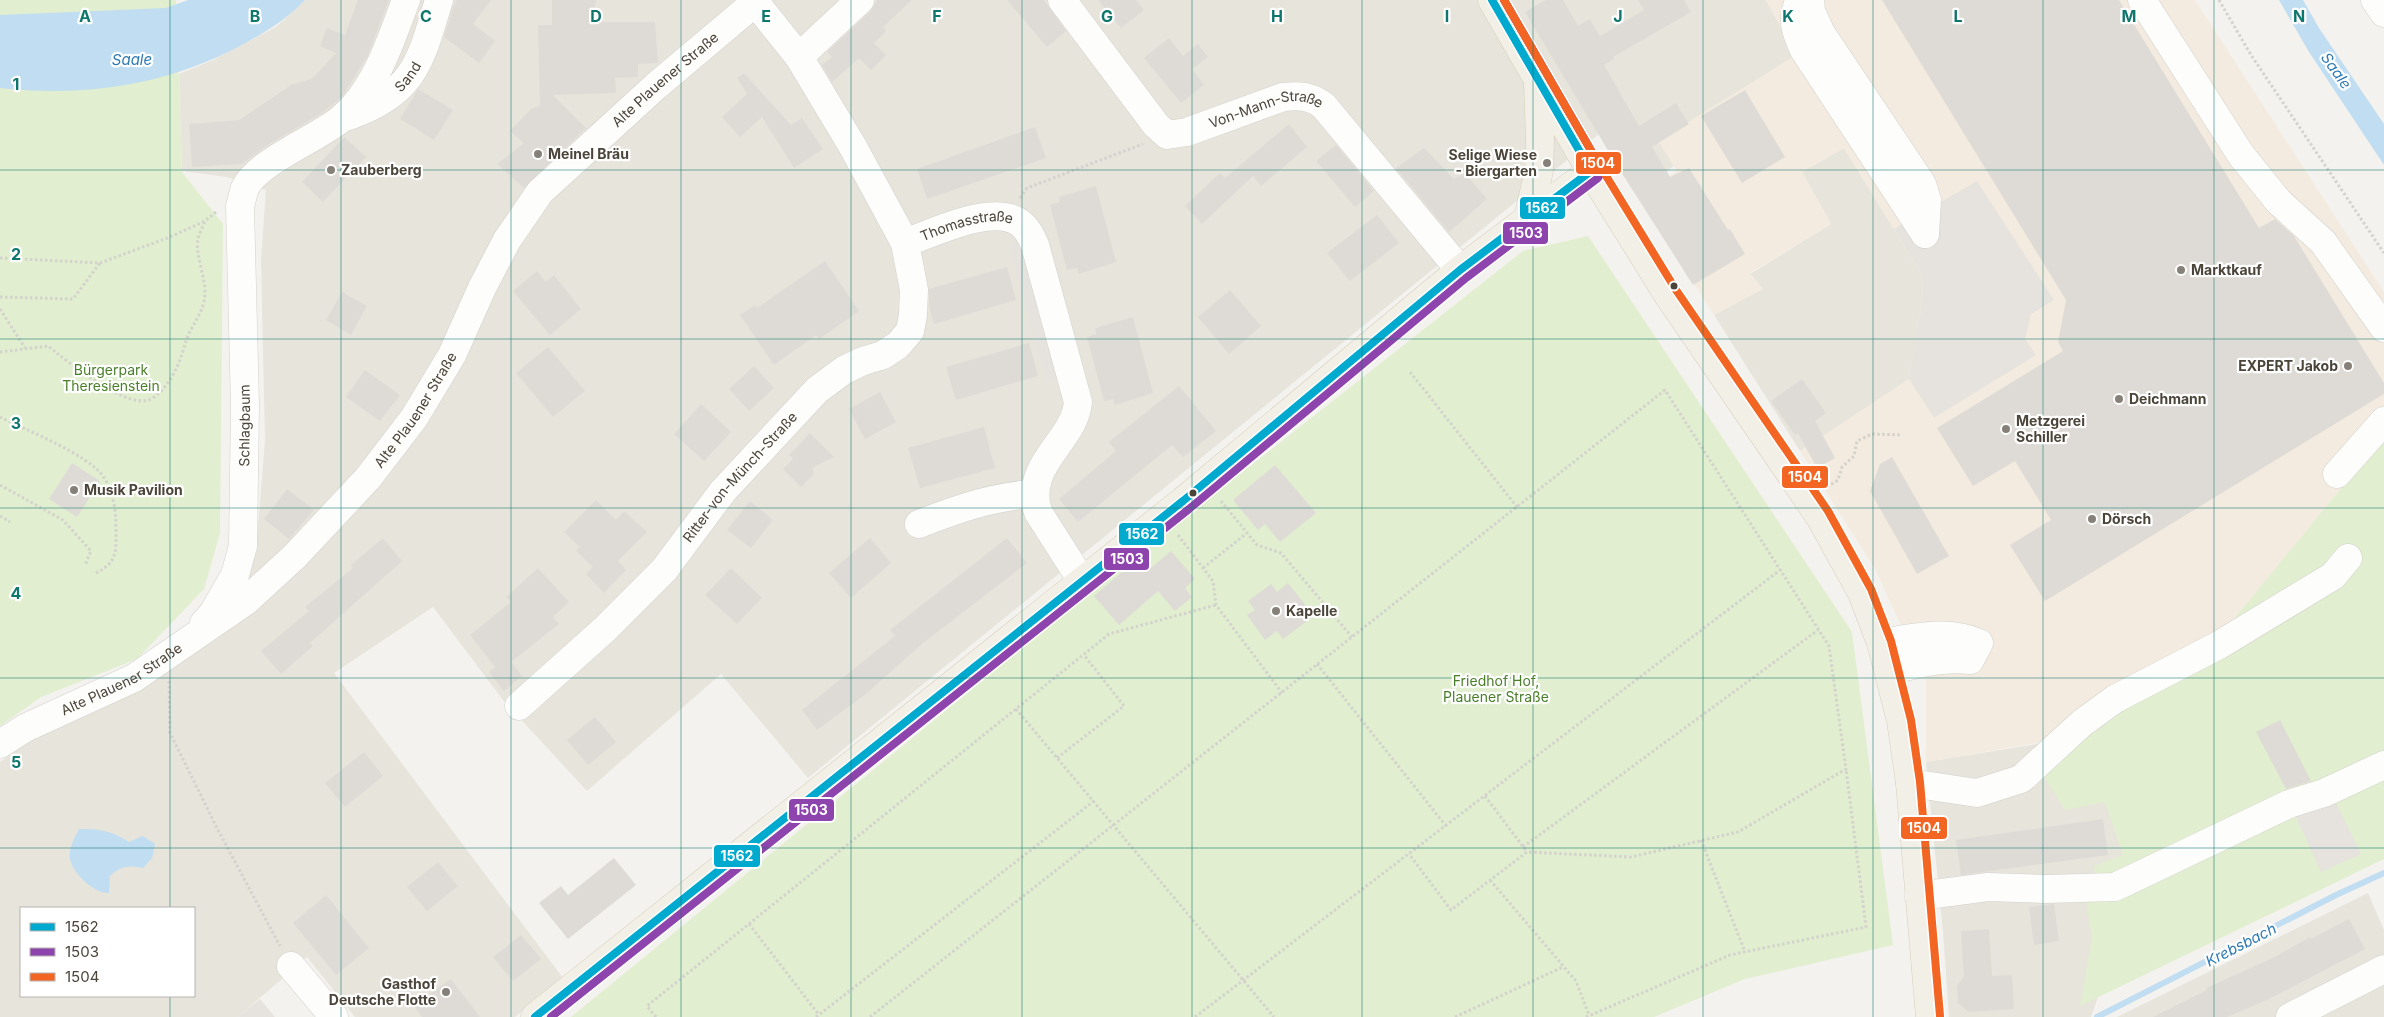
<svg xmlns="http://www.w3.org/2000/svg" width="2384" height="1017" font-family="Inter,sans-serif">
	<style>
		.residential { fill: #e7e4dc; fill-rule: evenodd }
		.commercial { fill: #f3ebdf }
		.green { fill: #e1eecf }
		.parking { fill: #e6e3df }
		.water { fill: #c0ddf1 }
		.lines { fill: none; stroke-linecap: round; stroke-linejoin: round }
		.stream { stroke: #c0ddf1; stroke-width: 6 }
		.building { fill: #dedbd6 }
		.minor-casing { stroke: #d2d0cb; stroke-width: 29 }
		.major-casing { stroke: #d6cebb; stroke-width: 29 }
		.path { stroke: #d3d2cc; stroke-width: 3; stroke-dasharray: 2.5 2.5; stroke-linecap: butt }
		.minor { stroke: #fdfdfc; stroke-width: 28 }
		.major { stroke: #f2efe6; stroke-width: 28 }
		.bus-1-casing { stroke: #fff; stroke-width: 11 }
		.bus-2-casing { stroke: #fff; stroke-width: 11 }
		.bus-3-casing { stroke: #fff; stroke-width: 11 }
		.bus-1 { stroke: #00a9ce; stroke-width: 8 }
		.bus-2 { stroke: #8e44ad; stroke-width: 8 }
		.bus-3 { stroke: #f26522; stroke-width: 8 }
		.grid { fill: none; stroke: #0f766e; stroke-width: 1; stroke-opacity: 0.55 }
		.poi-dot { fill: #868178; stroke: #fff; stroke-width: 2 }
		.bus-dot { fill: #4b4439; stroke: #fff; stroke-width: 2 }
		.labels { text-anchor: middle; stroke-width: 4.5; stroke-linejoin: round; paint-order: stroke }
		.street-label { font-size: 14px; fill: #4b4439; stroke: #fff }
		.poi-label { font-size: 14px; font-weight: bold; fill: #4b4439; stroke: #fff; text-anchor: start }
		.park-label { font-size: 14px; fill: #4a7f2a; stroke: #fff }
		.water-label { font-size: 15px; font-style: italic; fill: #2e7ab2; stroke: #fff }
		.grid-label { font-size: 16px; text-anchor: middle; font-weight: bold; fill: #0f766e; stroke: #fff; stroke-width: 4.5; stroke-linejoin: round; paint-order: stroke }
		.line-badge { stroke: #fff; stroke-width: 2 }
		.badge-label { font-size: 14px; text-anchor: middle; font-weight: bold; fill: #fff }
	</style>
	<rect width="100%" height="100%" fill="#f4f2ee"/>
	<path class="residential" d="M305,0h1461l30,55 -157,142 -40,-63 -791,644 -87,-104 -134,117 -84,-91 -70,-93 -99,66 229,305 -48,39h-160l-48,-60 -69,60h-238v-255l247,-178 10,-44 8,-99 -4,-181 5,-70 -39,-13 -45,-6 -3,-97 34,-14 63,-33zM21,908h173v88h-173z
		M1844,148l77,125 2,13 -2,23 -11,71 -110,71 -86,-136 48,-26 -12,-15 81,-50 -29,-52z
		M2092,735l20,50 19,117 -40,115h-142l-6,-86 -17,-169z
		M2368,893l16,37v87h-267z"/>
	<path class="commercial" d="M1766,0h429l189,292v144l-151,184 -111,68 -69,52 -127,22v-82l-51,-111 -75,-118 109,-72 12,-70 2,-23 -2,-13 -77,-125 -42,24 29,52 -81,49 13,16 -49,26 -75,-118 38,-26 -19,-30 138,-86z"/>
	<path class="green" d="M0,0h176l6,172 41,52 -3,309 -16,56 -67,70 -96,38 -41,29z
		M1588,236l264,396 41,313 -148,34 -91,38h-1083l531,-434 421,-332z
		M2384,436v423l-304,147 12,-69 -6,-37 12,-3 -4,-31 29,-11 -18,-53 -40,8 -20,-32 -17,-18 94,-72 111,-68z"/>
	<path class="parking" d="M1977,181l77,119 -23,14 -6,25 11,16 -102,63 -25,-39 12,-70 2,-23 -2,-13 -27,-44z
		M1026,238l39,139 -18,5 -39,-138z
		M2332,795l29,59 -40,18 -25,-55 -1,-9z
		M260,999l15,18h-37z"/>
	<path class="water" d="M188,0h117c-19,20 -41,33 -65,46 -76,40 -155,51 -240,42v-73l166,-7z
		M2279,0h24l16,28 65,96v41l-75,-113z
		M79,829c21,0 33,2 50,13l14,-6 12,8 -3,14 -9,10c-15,-3 -22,-2 -33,8l-1,17c-14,1 -36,-19 -39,-34 -2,-11 5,-21 9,-30z"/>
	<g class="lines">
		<path class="stream" d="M2097,1017l239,-122 48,-22"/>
	</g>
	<path class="building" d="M358,0h31l-22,57 -25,40 -20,16 -56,33 -24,18 -50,3 -3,-43 50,-4 52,-35 21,-6 24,-26 -16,-7 7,-18 18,7z
		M457,0h34l-18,24 22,17 -16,22 -35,-26 10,-32z
		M552,0h44l-3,22h62l3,41 -20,1v13l-23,1 1,15 -63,2 33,33 -62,60 -27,-24 27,-21 -14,-12 22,-23 8,-2 -2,-81h14z
		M877,0h35l-29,27 3,4 -12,12 12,12 -15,15 -12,-12 -27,24 -10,-17 10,-8 -5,-5 44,-41z
		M1007,0h37l22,31 -19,16z
		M1098,0h38l8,10 -23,18z
		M1546,0h17l15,26 12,-7 10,17 44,-26 -6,-10h46l7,12 -78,45 1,2 -10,6 35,61 37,-23 13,21 -37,23 18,30 19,-9 39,62 2,-1 15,25 -52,31 -75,-118 -93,-155z
		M1882,0h237l140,228 16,-9 19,17 90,147v11l-339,207 -35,-56 41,-25 -36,-59 -42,25 -36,-58 126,-77 -5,-9 8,-42z
		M1169,38l14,18 15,-12 10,13 -16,12 12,16 -23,18 -37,-45z
		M744,73l47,52 11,-7 21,31 -29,19 -32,-51 -22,20 -18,-20 25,-23 -10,-16z
		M418,89l35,21 -19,30 -34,-21z
		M1745,90l40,67 -43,26 -41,-67z
		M1289,124l18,23 -46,39 -8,-10 -51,48 -17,-18 35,-33 5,5z
		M1035,127l11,31 -119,41 -10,-30z
		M344,137l22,20 -43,45 -21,-20z
		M1336,145l38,46 -19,16 -39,-46z
		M1424,148l30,31 11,-6 22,26 -38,33 -53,-64z
		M1096,186l20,76 -37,12 -2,-6 -10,2 -17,-65 10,-3 -1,-5z
		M1377,215l22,28 -49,38 -23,-28z
		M825,261l34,50 -40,28 -3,-4 -42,30 -34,-50 15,-10 2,3z
		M1007,267l9,33 -82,24 -5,-17v-18z
		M537,271l9,11 8,-7 27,34 -31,26 -37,-44z
		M1230,290l31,36 -32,28 -31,-37z
		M342,292l25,14 -16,29 -25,-15z
		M1133,317l20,76 -38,12 -2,-6 -9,2 -17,-64 9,-3 -1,-6z
		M1029,343l9,33 -82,24 -10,-33z
		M548,347l37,44 -32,26 -37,-44z
		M754,366l20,22 -25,23 -20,-22z
		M365,370l35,25 -20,26 -34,-24z
		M1802,379l24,34 -11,8 20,37 -18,10 -19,-35 -3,2 -24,-34z
		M1179,386l37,45 -33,26 -11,-12 -94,77 -19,-23 57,-48 -7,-9z
		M880,392l16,30 -31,17 -16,-30z
		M701,404l30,28 -27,29 -30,-27z
		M984,427l11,41 -75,20 -12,-40z
		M810,433l24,24 -22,11 2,6 -13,13 -18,-18 10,-10 -4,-4z
		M1892,457l57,99 -32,18 -47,-83 10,-27z
		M72,463l28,18 -23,36 -28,-18z
		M1275,465l41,48 -36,29 -15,-18 -7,6 -25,-30z
		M287,489l27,21 -25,29 -25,-20z
		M596,500l20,20 8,-9 23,21 -29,29 8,9 -22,23 -18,-19 7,-7 -17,-16 4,-4 -16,-15z
		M750,501l23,19 -22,28 -24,-18z
		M383,538l19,23 -92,82 3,3 -32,28 -20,-23 48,-40 -4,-4 48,-39 -2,-3z
		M870,538l21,25 -40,35 -22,-25z
		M1007,538l20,25 -104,80 -57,51 -49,36 -15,-20 93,-74 -5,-6z
		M1171,551l24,28 -10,9 7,9 -17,14 -17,-20 -39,34 -25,-29 42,-36 10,12z
		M538,568l31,34 -16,15 6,7 -48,38 11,14 -18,15 -15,-19 6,-5 -25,-32 41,-33 -5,-5z
		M731,568l31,30 -25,26 -32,-29z
		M1288,583l18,23 -8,7 8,9 -23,17 -6,-8 -12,9 -18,-25 8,-5 -7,-9 23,-17 6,8z
		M595,717l21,25 -28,23 -21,-25z
		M2280,720l31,61 -25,8 -30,-57z
		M364,752l19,24 -38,31 -20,-24z
		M2103,819l5,36 -147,20 -5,-35z
		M614,858l22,27 -68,54 -29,-36 22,-17 7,9z
		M438,862l20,24 -31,25 -20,-24z
		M326,895l43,53 -33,27 -43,-52z
		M2054,904l5,37 -25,4 -5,-38z
		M2349,919l16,30 -96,50 -42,18h-74l54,-27 -1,-2 69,-31 35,-20 1,2z
		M1989,929l3,47 20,-1 2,34 -45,3 -11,-9 -1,-17 7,-9 -3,-46z
		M521,935l20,24 -28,22 -20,-24z
		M451,979l29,38h-58l-9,-12z"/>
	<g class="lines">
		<g class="minor-casing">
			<g id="minor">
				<path id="s1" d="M1062,0l94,125 11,10 20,-3 96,-35c17,-2 26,-1 40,8l137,165"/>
				<path d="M1800,0c-10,18 -4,33 4,50l121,184"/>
				<path d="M1810,0l1,11 10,22 101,151 5,16 -2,34"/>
				<path d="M2142,0l99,155 37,46 45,41 61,86"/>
				<path d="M2375,0l9,13"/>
				<path d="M799,57l61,-57"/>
				<path id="s2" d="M349,116c67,-25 71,-54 90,-116"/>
				<path id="s3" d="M905,243c28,-10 88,-40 115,-20 7,5 11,13 15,22l43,157c-3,39 -55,62 -40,110l44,69"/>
				<path d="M2337,474l47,-53"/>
				<path d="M919,524c38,-15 75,-28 116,-30"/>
				<path id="s4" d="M204,623l9,-10 22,-38 8,-29 2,-140 -5,-200c2,-6 3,-13 5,-18 12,-26 73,-50 96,-69 35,-30 49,-77 65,-119"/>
				<path d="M1881,643c33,-5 66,-14 98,0l-9,17c-29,-3 -53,4 -81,11"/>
				<path id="s5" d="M519,706l86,-77 59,-59 59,-79 94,-101 27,-20 19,-9 20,-6 15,-10 12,-14 3,-16 1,-25 -9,-47 -52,-96 -54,-90 -44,-55"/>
				<path id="s6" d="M0,744l25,-16 109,-50 112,-77 49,-45 73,-78 46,-60 38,-63 30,-67 25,-48 33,-48 116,-106 102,-86"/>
				<path d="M1910,783l67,10 44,-14 61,-56 33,-24 104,-54 114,-69 15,-18"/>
				<path d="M1919,896l69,-9 58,2 69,-2 174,-83 35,-11 60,-28"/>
				<path d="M291,966l43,51"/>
				<path d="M2290,1017l94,-48"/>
			</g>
		</g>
		<g class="major-casing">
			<path id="major" d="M1492,0l99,171 77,124 152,222 42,76 19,50 20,78 9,62 20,234
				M1528,218l11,-47 1,-31 -2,-57
				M535,1017l648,-516 277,-231 131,-99"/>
		</g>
		<path class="path" d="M2219,0l32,55 133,198
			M1020,198l7,-10 116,-44
			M0,258l100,5 70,-26 35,-16 11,-9
			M0,297l73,2 27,-36
			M0,309l25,39
			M0,352l48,-6c19,15 79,65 103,53 19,-11 30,-38 35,-58 6,-18 19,-29 19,-49 0,-17 -10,-37 -7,-53 1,-6 5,-12 7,-18
			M1410,372l107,135
			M0,417c26,13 87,37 103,59 11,17 13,35 13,55 0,24 1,31 -22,43
			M0,485l63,35 28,31 -6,14
			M1827,487l11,-7 4,-13 12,-11 3,-15 15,-7 29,1
			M1221,501l36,44 24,8 71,84
			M0,516l10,6
			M1178,535l35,46 3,24 66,88
			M1203,568l44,-35
			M1317,664l129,162
			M169,681l1,52 48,97 62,116
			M1016,709l258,308
			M1057,758l67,-52 -40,-51
			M1485,796l42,56
			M1701,840l44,112
			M1523,847l295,-217
			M1490,880l86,101 13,34
			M749,924l70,91
			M656,1017l-9,-11 462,-372 107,-29
			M816,1017l278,-216
			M870,1017l795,-627 164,256 17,123 -108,63 -107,25 -104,-5 -76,58 -42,-56
			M1195,1017l585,-447
			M1455,1017l108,-50
			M1586,1017l144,-62 136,-28 -20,-158"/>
		<use href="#minor" class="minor"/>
		<use href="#major" class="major"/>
		<g class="bus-1-casing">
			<path id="bus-1" d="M535,1017l648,-516 277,-231 131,-99 -99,-171"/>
		</g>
		<g class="bus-2-casing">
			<path id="bus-2" d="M551,1017l638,-508 277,-231 132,-100 3,-5 -1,-7 -96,-166"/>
		</g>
		<g class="bus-3-casing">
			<path id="bus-3" d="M1504,0l96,166 76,124 152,221 43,78 20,52 20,79 9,62 20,234"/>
		</g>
		<use href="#bus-1" class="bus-1"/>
		<use href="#bus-2" class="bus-2"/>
		<use href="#bus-3" class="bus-3"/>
	</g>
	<path class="grid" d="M170,0v908M341,0v1017M511,0v1017M681,0v1017M851,0v1017M1022,0v1017M1192,0v1017M1362,0v1017M1533,0v1017M1703,0v1017M1873,0v1017M2043,0v1017M2214,0v1017M0,170h2384M0,339h2384M0,508h2384M0,678h2384M0,848h2384M170,996v21"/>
	<g class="poi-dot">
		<circle cx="538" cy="154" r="5"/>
		<circle cx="1547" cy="163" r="5"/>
		<circle cx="331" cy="170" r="5"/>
		<circle cx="2181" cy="270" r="5"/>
		<circle cx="2348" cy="366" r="5"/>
		<circle cx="2119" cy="399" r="5"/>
		<circle cx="2006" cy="429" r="5"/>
		<circle cx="74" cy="490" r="5"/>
		<circle cx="2092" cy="519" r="5"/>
		<circle cx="1276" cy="611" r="5"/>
		<circle cx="446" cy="992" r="5"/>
	</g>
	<g class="bus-dot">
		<circle cx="1674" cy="286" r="4.5"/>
		<circle cx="1193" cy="493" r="4.5"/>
	</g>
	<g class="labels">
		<g class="street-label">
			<text dy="5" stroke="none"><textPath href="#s2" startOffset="72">Sand</textPath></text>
			<text dy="5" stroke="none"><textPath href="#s6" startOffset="962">Alte Plauener Straße</textPath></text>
			<text dy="5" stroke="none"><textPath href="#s1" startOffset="275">Von-Mann-Straße</textPath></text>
			<text dy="5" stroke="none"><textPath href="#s3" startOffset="65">Thomasstraße</textPath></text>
			<text dy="5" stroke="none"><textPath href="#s6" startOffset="542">Alte Plauener Straße</textPath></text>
			<text dy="5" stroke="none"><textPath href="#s4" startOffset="208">Schlagbaum</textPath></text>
			<text dy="5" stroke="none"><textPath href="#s5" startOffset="319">Ritter-von-Münch-Straße</textPath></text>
			<text dy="5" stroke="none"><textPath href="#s6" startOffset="138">Alte Plauener Straße</textPath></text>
		</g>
		<g class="poi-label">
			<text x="548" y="159">Meinel Bräu</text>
			<text x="1537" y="160" text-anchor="end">Selige Wiese<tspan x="1537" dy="16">- Biergarten</tspan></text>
			<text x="341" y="175">Zauberberg</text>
			<text x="2191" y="275">Marktkauf</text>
			<text x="2338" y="371" text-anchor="end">EXPERT Jakob</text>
			<text x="2129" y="404">Deichmann</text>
			<text x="2016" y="426">Metzgerei<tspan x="2016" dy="16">Schiller</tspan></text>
			<text x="84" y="495">Musik Pavilion</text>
			<text x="2102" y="524">Dörsch</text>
			<text x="1286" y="616">Kapelle</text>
			<text x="436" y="989" text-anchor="end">Gasthof<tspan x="436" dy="16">Deutsche Flotte</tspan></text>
		</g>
		<g class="park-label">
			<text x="111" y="375">Bürgerpark<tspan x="111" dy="16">Theresienstein</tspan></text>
			<text x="1496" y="686">Friedhof Hof,<tspan x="1496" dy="16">Plauener Straße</tspan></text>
		</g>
		<g class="water-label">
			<text x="132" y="65">Saale</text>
			<text transform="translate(2336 71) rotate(55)" y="5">Saale</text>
			<text transform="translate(2241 945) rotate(-27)" y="5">Krebsbach</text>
		</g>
	</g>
	<g class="grid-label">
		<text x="85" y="22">A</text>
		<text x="255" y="22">B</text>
		<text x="426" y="22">C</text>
		<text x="596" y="22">D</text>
		<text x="766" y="22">E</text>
		<text x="937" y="22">F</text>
		<text x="1107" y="22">G</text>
		<text x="1277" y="22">H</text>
		<text x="1447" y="22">I</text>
		<text x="1618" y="22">J</text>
		<text x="1788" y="22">K</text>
		<text x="1958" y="22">L</text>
		<text x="2129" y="22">M</text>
		<text x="2299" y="22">N</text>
		<text x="16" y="90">1</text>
		<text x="16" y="260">2</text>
		<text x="16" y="429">3</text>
		<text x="16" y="599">4</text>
		<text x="16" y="768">5</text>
	</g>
	<g class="line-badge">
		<rect x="1575" y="151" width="47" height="24" rx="5" fill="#f26522"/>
		<rect x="1519" y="196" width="47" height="24" rx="5" fill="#00a9ce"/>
		<rect x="1502" y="221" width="47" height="24" rx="5" fill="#8e44ad"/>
		<rect x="1781" y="465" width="48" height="24" rx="5" fill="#f26522"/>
		<rect x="1118" y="522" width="47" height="24" rx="5" fill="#00a9ce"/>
		<rect x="1103" y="547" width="47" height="24" rx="5" fill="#8e44ad"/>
		<rect x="788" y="798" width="47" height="24" rx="5" fill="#8e44ad"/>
		<rect x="1900" y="816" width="48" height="24" rx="5" fill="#f26522"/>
		<rect x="713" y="844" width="48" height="24" rx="5" fill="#00a9ce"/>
	</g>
	<g class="badge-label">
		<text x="1598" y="168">1504</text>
		<text x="1542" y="213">1562</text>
		<text x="1526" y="238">1503</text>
		<text x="1805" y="482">1504</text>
		<text x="1142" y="539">1562</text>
		<text x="1127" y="564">1503</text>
		<text x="811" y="815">1503</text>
		<text x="1924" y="833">1504</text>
		<text x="737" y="861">1562</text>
	</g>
	<rect x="20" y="907" width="175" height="90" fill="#ffffff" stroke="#b7b4b0"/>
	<rect x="30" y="923" width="25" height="8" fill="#00a9ce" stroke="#b7b4b0"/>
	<text x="65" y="932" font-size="15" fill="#4b4439">1562</text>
	<rect x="30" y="948" width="25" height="8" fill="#8e44ad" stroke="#b7b4b0"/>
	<text x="65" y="957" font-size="15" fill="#4b4439">1503</text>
	<rect x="30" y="973" width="25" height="8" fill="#f26522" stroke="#b7b4b0"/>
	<text x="65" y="982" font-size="15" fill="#4b4439">1504</text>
</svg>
